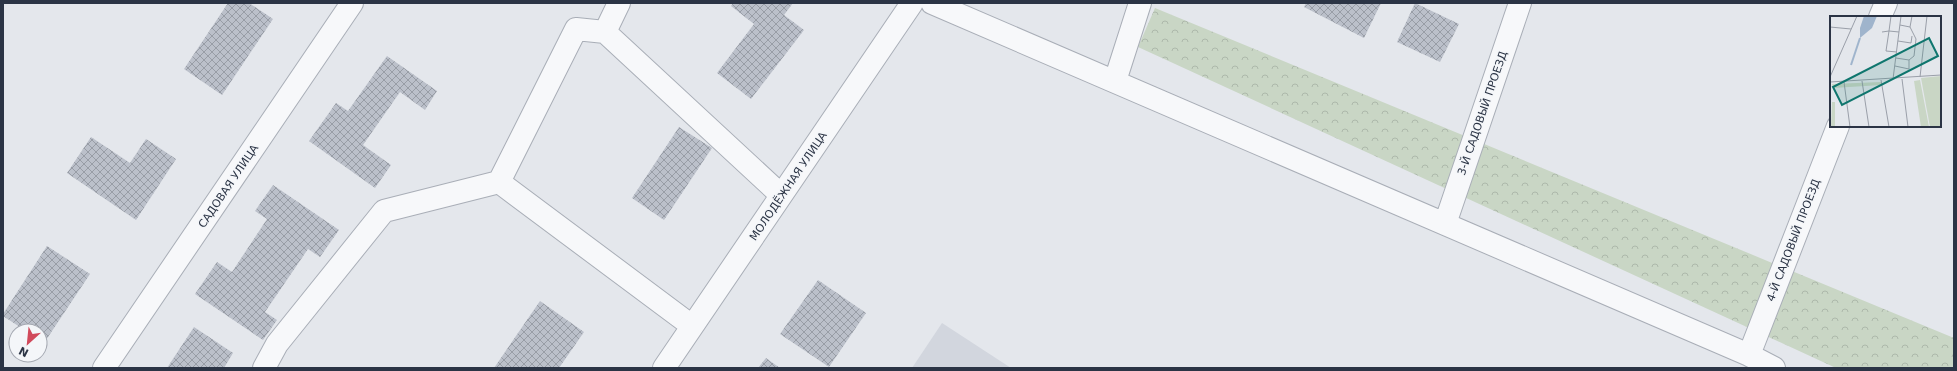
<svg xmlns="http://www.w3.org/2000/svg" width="1957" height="371" font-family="'DejaVu Sans',sans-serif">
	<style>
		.built { fill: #d2d6de }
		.forest { fill: url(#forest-crowns) }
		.building { fill: url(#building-cross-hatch) }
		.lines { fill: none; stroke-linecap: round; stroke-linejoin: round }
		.minor-casing { stroke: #a9aeb7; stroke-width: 24 }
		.minor { stroke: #f7f8fa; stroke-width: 22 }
		.labels { text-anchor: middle; stroke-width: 3; stroke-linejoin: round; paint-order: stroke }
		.street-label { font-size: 11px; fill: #2b3445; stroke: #f4f6f9 }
		.inset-river { fill: none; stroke: #9fb4cc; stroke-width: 2 }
		.inset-road { fill: none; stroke: #9a9fa9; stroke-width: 1 }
		.view { fill: #0f766e; fill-opacity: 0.15; stroke: #0f766e; stroke-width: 2 }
		.inset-edge { fill: none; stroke: #2b3445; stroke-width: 2 }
	</style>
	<defs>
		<pattern id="forest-crowns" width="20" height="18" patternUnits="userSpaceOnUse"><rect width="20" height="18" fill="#c9d6c5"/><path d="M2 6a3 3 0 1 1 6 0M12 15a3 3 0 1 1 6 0" fill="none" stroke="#adb8ab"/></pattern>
		<pattern id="building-cross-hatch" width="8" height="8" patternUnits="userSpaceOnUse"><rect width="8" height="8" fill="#bbc0ca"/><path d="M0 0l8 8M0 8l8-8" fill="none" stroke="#989da6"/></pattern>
	</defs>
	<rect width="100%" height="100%" fill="#e4e7ec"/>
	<path class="built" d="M942,323l69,45h-99z"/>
	<path class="forest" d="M1155,8l799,330v30h-118l-698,-321z"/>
	<path class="building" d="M228,3h21l24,16 -51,76 -38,-26z
		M733,3h60l-9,12 20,15 -53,69 -34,-26 37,-49 -23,-18z
		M1306,3h75l-17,35 -60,-31z
		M1415,3l44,21 -19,38 -43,-20z
		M387,56l50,35 -12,19 -25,-18 -37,53 28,20 -16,23 -66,-47 27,-38 12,8z
		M679,127l33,21 -48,72 -32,-22z
		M91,137l39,26 16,-24 30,20 -40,61 -69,-47z
		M273,185l66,45 -19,27 -12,-8 -43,63 12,8 -14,20 -68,-46 22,-32 15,10 35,-53 -12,-8z
		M47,246l43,28 -46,69 -4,-3v-9h-14l-23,-15v-2z
		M818,280l48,33 -37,54 -49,-33z
		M540,301l44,31 -25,36h-65z
		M194,327l39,26 -9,15h-57z
		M766,358l14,10h-22z"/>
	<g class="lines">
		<g class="minor-casing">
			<path id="minor" d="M932,3l817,352 25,13
				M1880,17l6,-14
				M605,32l14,-29
				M1115,81l25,-78
				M499,182l77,-153 29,3 176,163
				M1445,224l75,-221
				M1749,355l89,-229
				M104,368l248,-365
				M264,368l13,-24 107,-133 115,-29 193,144
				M664,368l248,-365"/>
		</g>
		<use href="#minor" class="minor"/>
	</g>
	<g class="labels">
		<g class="street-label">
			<text transform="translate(1482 113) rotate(-71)" y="4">3-Й САДОВЫЙ ПРОЕЗД</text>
			<text transform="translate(228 186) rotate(-56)" y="4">САДОВАЯ УЛИЦА</text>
			<text transform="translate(788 186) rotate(-56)" y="4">МОЛОДЁЖНАЯ УЛИЦА</text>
			<text transform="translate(1793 240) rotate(-69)" y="4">4-Й САДОВЫЙ ПРОЕЗД</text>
		</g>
	</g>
	<g transform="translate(1830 16)">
		<rect width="111" height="111" fill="#e4e7ec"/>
		<path d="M90,64l9,47h-8l-7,-46zM51,66v3l-48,3 -1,-4zM2,86h3v25h-4z" fill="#c9d6c5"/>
		<path d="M111,60v51h-11l-9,-49z" fill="#c9d6c5"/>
		<path d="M34,0h13l-5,12 -12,10v-10z" fill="#9fb4cc"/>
		<path class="inset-river" d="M21,49l9,-27"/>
		<path class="inset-road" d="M70,9l10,2 2,-11M0,11l21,2M52,16l7,-1 2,-15M68,25l13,2 1,-7M67,36l-11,-1 3,-20 10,1M66,42l13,2 5,-4 2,-17 -6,-12M65,50l14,3v-9M0,61l27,-61M90,61l7,-61M63,63l8,-63M72,63l6,48M51,64l8,47M32,65l7,46M0,66l111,-7M14,66l6,45"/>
		<path class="view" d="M99,22l9,18 -96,49 -9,-18z"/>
		<rect width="111" height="111" class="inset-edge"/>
	</g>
	<rect width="1957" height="371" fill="none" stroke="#2b3445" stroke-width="8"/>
	<g transform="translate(28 343) rotate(207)"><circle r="19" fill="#f4f6f9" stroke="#a4a8b1"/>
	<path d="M0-3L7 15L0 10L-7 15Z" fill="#d1495b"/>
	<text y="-6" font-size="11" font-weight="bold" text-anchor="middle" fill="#2b3445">N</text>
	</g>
</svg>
